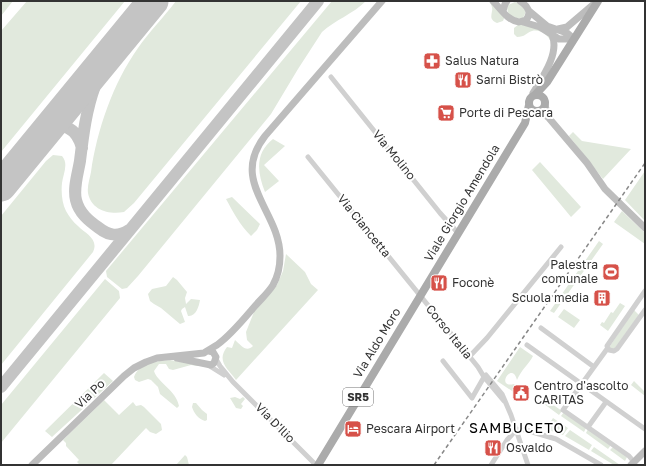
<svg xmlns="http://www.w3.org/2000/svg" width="646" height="466" font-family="'Golos Text',sans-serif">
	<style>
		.green { fill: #e1e9dd }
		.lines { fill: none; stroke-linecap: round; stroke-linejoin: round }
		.taxiway { stroke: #c4c4c4; stroke-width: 12 }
		.runway { stroke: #c4c4c4; stroke-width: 31 }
		.street { stroke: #d0d0d0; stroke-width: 5 }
		.secondary { stroke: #bdbdbd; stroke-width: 7 }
		.primary { stroke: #ababab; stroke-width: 8 }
		.rail { stroke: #888; stroke-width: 1.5; stroke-dasharray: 4 3; stroke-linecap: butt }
		.labels { text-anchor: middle; stroke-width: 4; stroke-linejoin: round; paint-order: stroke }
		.shield { fill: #fff; stroke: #707070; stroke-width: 1 }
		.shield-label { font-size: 11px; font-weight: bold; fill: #333 }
		.poi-label { font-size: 12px; fill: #333; stroke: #fff; text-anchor: start }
		.street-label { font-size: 12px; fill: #333; stroke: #fff }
		.quarter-label { font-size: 14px; letter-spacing: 1px; fill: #000; stroke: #fff }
	</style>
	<rect width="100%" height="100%" fill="#fff"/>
	<path class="green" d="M1,1h12l-12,15z
		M27,1h98l-124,151v-121z
		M176,1h125l-167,202 -10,9c-15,3 -33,-2 -36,-19 -1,-7 2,-15 3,-21 6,-42 22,-89 47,-124 11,-16 26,-31 38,-47z
		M332,1h34c-13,13 -31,19 -44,31l-24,37 -27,45 -133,162 -11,12 -5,1 -15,-12 -1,-6z
		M489,1h3l13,15 -2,5 -6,2c-7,-3 -6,-6 -5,-12 1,-3 -1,-7 -3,-10z
		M515,2l3,1 7,6v5l-2,4c-10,2 -18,-4 -15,-13z
		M519,24l19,5 11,7 2,6c-3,-7 -11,-13 -19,-11 -6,2 -7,6 -15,6l-3,-3v-6z
		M573,132l9,9 49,8 -28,30 -34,-43z
		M273,139l12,7 -21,19 15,16 -14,11c-8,-20 -10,-39 8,-53z
		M53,155l9,1c7,8 1,18 0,27 -1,9 0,20 4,28 3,5 7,11 12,15 8,8 21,13 15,26l-92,113v-149l45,-55z
		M540,162l41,45 -10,10 -39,-47z
		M645,171v50l-20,-21z
		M232,197l28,27 -3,6 -6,6c-11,-11 -18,-24 -25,-37z
		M622,211l23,22v11l-31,-22z
		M599,241l4,3 -49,69 -4,-2z
		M286,254l19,18 6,12 7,6 -82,90c-8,-11 -20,-19 -9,-33l5,1 3,-8c6,5 11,13 18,6l-6,-6 -1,-8 8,-20 23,-27 6,-14z
		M173,277l4,3 10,12 -2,6 1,6 5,-5 9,1c-1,6 -4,17 -12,16l-3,-9 -3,2 -1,2 4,11 -5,2 -19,-16 -7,-4 -4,-3 -2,-7 4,-5 14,-3z
		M105,279l14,12 1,7 -119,145v-38z
		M620,303l5,3 -17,25 -8,-6 2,-3 2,1 7,-11 2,1z
		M564,309l16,11 -6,8 -16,-11z
		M634,310l5,5 -24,33 -2,1 -3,-1v-2z
		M520,347l13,9c-4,8 -12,14 -16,24 -5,-20 -22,9 -3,4l3,5 -2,4 -18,-12z
		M170,360l35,6h-8l-6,-1 -18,5 -4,-1 -3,-5h-7l-5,7c3,11 22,19 25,35l-2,2 -17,-14 -2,-7 -7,-7 -3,-1 -9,3 -4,-2 -1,-3c5,-14 23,-16 36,-17z
		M104,373l9,8 -61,56 -7,-6z
		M634,381l11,11v4l-14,-11z
		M235,397l5,2 3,-2 2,2 -4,5 2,2 -2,3 -5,-1 -6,-10z
		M542,397l20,14 -3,4 -19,-14z
		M104,400l15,15 14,-13 3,4 5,-1 3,2 17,17 1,6 -6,4 -6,-2 -4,-4 -35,37h-31l-3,-3 2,-2 -13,-14v-3l-3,-3z
		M193,403h3l6,7 5,4v6l-2,1c-7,-2 -11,-8 -13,-14z
		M564,412l22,16 -2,4 -23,-16z
		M553,418l15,10 -5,7 -17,-6z
		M588,429l23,16 -3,4 -22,-16z
		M570,430l22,15 -3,5 -24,-14z
		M594,447l26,18h-6l-23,-14z
		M613,447l14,10 -2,4 -15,-11z
		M185,455l2,2 2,8h-13z"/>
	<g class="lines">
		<path class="taxiway" d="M121,41c-10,15 -19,29 -26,45 -9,24 -12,50 -15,75 -2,12 -7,27 -4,39 3,13 13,21 23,28 10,8 19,9 30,2
			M45,132c17,-12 32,-4 37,16
			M1,387l317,-386"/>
		<path class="runway" d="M1,186l152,-185"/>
		<path class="street" d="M331,77l109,136 18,20
			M308,157l170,210 6,10 20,24
			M645,291l-38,55 2,4 5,1 3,-2 28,-39
			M541,328l53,39
			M527,345l118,84
			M607,349l-44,61 66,46 5,6
			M469,357l18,-19 74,-91
			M216,359l4,7 13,16 83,83
			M443,361l29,37 12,-21
			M208,365l16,10
			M486,375l16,19 9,21 17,50
			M588,427l18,-25
			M516,430l6,-1 34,10 45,26
			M491,465l16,-25 9,-10"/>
		<path class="secondary" d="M493,1c8,8 15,20 26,21l7,-2c6,-7 2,-14 -6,-19
			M503,11l2,-7 2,-3
			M529,11l18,15 20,7 7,6
			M523,22l17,5 19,12h15
			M558,29l9,-2 27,-23
			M533,93c9,-15 27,-40 19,-58
			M545,105l3,12
			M538,111l10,6 39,46 18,26 40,39
			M177,358l34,7 3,-2 2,-6 -3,-5 -4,-1
			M32,465l92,-89 10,-8 12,-6 11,-4 47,-5c4,-3 8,-5 13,-8 14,-10 26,-25 38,-39 6,-7 13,-13 18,-21 5,-9 7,-19 7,-29 0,-45 -51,-74 -15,-120l117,-135
			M631,465l14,-14"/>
		<path class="primary" d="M529 103a8 8 0 1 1 16 0a8 8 0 1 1-16 0Z
			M535,95l12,-13 51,-81
			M318,465l207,-342 4,-18"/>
		<path class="rail" d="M434,465l211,-302"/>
	</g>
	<defs>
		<g id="pharmacy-square" transform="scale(0.9)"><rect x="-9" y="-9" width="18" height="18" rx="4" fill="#d65149" stroke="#fff"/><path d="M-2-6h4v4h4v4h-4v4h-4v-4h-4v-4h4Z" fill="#fff"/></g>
		<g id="restaurant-square" transform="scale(0.9)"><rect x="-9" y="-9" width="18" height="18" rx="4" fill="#d65149" stroke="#fff"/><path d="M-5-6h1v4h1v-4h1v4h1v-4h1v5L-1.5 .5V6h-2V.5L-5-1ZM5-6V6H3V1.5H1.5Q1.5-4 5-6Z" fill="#fff"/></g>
		<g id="supermarket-square" transform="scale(0.9)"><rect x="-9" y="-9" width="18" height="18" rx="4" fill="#d65149" stroke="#fff"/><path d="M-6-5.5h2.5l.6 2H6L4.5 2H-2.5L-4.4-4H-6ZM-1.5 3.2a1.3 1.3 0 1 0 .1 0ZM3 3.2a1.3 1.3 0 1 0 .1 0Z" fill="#fff"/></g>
		<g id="stadium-square" transform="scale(0.9)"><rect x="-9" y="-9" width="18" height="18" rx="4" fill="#d65149" stroke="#fff"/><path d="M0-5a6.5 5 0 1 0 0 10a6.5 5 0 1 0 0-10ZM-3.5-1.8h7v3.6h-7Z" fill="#fff"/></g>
		<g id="building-square" transform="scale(0.9)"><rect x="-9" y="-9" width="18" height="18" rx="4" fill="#d65149" stroke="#fff"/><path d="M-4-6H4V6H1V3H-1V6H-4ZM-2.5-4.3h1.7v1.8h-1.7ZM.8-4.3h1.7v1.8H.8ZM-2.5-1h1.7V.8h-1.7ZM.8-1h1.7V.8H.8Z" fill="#fff"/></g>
		<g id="civic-square" transform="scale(0.9)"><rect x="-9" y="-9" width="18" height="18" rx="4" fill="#d65149" stroke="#fff"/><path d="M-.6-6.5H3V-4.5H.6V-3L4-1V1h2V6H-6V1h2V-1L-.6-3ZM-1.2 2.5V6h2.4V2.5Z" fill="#fff"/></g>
		<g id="hotel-square" transform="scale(0.9)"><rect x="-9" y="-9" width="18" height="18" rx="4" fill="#d65149" stroke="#fff"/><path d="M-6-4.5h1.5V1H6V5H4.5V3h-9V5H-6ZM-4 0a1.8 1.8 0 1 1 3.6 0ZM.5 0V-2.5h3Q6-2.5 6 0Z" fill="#fff"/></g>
	</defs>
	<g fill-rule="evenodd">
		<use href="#pharmacy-square" x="432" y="61"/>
		<use href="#restaurant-square" x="463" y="80"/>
		<use href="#supermarket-square" x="446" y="113"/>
		<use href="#stadium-square" x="611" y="272"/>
		<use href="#restaurant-square" x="439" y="283"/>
		<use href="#building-square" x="602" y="298"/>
		<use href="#civic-square" x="521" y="393"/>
		<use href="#hotel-square" x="353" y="429"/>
		<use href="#restaurant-square" x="493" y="448"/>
	</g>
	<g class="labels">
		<rect class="shield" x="343" y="388" width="30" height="18" rx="3"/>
		<g class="shield-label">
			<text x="358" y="401">SR5</text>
		</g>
		<g class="poi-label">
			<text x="445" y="65">Salus Natura</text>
			<text x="476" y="84">Sarni Bistrò</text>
			<text x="459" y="117">Porte di Pescara</text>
			<text x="598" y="269" text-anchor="end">Palestra<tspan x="598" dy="14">comunale</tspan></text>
			<text x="452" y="287">Foconè</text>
			<text x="589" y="302" text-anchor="end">Scuola media</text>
			<text x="534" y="390">Centro d'ascolto<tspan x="534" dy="14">CARITAS</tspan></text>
			<text x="366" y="433">Pescara Airport</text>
			<text x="506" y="452">Osvaldo</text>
		</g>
		<g class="street-label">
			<text transform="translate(394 155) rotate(51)" y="4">Via Molino</text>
			<text transform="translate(462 203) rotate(-59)" y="4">Viale Giorgio Amendola</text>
			<text transform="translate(364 226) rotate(51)" y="4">Via Ciancetta</text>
			<text transform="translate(449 332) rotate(51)" y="4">Corso Italia</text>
			<text transform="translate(377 343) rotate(-59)" y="4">Via Aldo Moro</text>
			<text transform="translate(90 394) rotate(-44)" y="4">Via Po</text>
			<text transform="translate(275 423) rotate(45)" y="4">Via D'Ilio</text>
		</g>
		<g class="quarter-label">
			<text x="517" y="433">SAMBUCETO</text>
		</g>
	</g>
	<rect width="646" height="466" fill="none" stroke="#333333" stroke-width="4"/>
</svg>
